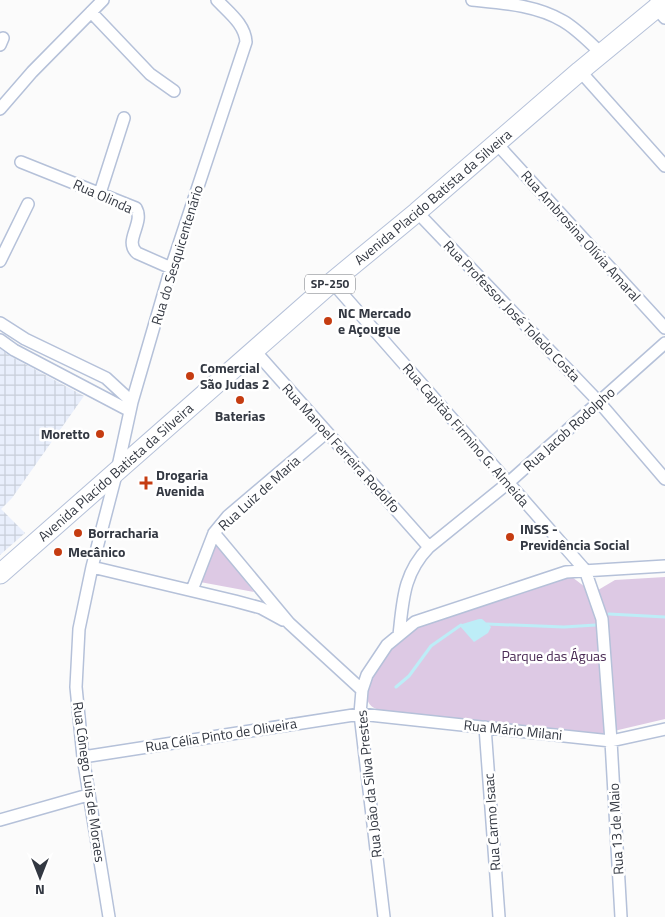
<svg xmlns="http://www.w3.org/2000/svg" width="665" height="917" font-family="'Titillium Web',sans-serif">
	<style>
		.industrial { fill: url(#industrial-grid) }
		.green { fill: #ddc9e4 }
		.water { fill: #bdedf7 }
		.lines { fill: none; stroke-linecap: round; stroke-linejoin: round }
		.stream { stroke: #bdedf7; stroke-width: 3 }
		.street-casing { stroke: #b5c1d9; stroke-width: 14 }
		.primary-casing { stroke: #b5c1d9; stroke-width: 21 }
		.street { stroke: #fff; stroke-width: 11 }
		.primary { stroke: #fff; stroke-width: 19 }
		.poi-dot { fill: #c53c11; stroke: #fff; stroke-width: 2 }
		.labels { text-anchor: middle; stroke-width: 5; stroke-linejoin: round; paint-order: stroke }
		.shield { fill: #fff; stroke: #70747b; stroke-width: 1 }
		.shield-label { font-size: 12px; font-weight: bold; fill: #333842 }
		.street-label { font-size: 14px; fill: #333842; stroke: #fff }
		.poi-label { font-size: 14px; font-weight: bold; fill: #333842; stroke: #fff; text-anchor: start }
		.park-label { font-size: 14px; fill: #4a2a54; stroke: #fff }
	</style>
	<defs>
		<pattern id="industrial-grid" width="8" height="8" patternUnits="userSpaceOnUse" patternTransform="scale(1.25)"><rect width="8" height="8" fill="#e9effc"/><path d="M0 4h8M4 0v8" fill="none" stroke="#c8ced9"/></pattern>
	</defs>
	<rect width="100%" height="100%" fill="#fbfbfb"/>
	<path class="industrial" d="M0,348l10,8 74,40 -72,102 -11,11 24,24 -25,22z"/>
	<path class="green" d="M214,540l40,52 -54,-10z
		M568,574l25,19 22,-13 50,-3v142l-68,16 -217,-25c-11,-3 -14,-9 -13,-19 1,-15 35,-59 48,-68 7,-6 27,-9 36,-12 39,-13 78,-25 117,-37z"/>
	<path class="water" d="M479,619h3l9,8 -3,6 -14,9 -15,-17z"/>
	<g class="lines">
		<path class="stream" d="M609,614l56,3
			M487,624l77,3 32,-2
			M396,687l13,-11 22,-30 30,-21"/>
		<g class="street-casing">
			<path id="street" d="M472,0c30,3 64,5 91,21 14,8 26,21 39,33
				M656,2l1,7 8,9
				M91,12l59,62 24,17
				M0,45l3,-7
				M580,71l85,95
				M0,109l32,-37 71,-72
				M497,144l168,184
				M21,162l115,46c9,15 -13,33 1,45l34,15
				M100,193l24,-75
				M417,212l182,190 66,77
				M0,261l28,-57
				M332,282l253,288 17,49 9,122 10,176
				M0,323l25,16 81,39 26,24
				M0,340l14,10 116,61
				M254,350l175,197
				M214,533l75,90 73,67 -2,24 24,203
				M92,567l143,34 26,7 22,12
				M192,590l22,-57 14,-17 99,-84
				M399,635c4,-35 4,-61 30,-88l79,-64 157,-140
				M362,690l5,-15 20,-30 28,-23 151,-50 99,-6
				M485,727l14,190
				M83,757l277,-43 251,27 54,-12
				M0,820l88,-25
				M109,917l-26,-160 -7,-70 3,-58 13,-62 25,-96 15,-69 39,-134 75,-226c-1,-18 -18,-30 -29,-42"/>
		</g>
		<g class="primary-casing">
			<g id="primary">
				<path id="s1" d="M0,574l332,-292 85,-70 163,-141 85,-70"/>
			</g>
		</g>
		<use href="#street" class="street"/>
		<use href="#primary" class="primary"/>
	</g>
	<g class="poi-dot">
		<circle cx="328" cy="321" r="5"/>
		<circle cx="190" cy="376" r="5"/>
		<circle cx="240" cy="400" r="5"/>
		<circle cx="100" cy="434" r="5"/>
		<path d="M143.5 475.5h5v5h5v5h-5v5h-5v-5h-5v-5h5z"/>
		<circle cx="78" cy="533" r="5"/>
		<circle cx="510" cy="537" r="5"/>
		<circle cx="58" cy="552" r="5"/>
	</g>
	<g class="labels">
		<rect class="shield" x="305" y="274.5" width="50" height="19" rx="4"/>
		<g class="shield-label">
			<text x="330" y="288">SP-250</text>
		</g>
		<g class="street-label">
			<text transform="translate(103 196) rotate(24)" y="5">Rua Olinda</text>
			<text dy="5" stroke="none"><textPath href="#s1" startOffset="574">Avenida Placido Batista da Silveira</textPath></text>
			<text transform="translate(581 236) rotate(48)" y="5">Rua Ambrosina Olívia Amaral</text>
			<text transform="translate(177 255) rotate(-73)" y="5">Rua do Sesquicentenário</text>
			<text transform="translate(512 311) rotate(46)" y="5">Rua Professor José Toledo Costa</text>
			<text transform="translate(569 429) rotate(-42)" y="5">Rua Jacob Rodolpho</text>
			<text transform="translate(466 435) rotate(49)" y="5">Rua Capitão Firmino G. Almeida</text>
			<text transform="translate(341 448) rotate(48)" y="5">Rua Manoel Ferreira Rodolfo</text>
			<text dy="5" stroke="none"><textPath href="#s1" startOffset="154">Avenida Placido Batista da Silveira</textPath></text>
			<text transform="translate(259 493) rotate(-42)" y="5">Rua Luiz de Maria</text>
			<text transform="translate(513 730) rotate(6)" y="5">Rua Mário Milani</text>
			<text transform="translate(221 735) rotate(-9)" y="5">Rua Célia Pinto de Oliveira</text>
			<text transform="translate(89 782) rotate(82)" y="5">Rua Cônego Luis de Moraes</text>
			<text transform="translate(369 784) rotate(-96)" y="5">Rua João da Silva Prestes</text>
			<text transform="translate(492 822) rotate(-94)" y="5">Rua Carmo Isaac</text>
			<text transform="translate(616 829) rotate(-93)" y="5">Rua 13 de Maio</text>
		</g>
		<g class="poi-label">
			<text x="338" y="318">NC Mercado<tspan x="338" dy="16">e Açougue</tspan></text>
			<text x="200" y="373">Comercial<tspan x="200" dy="16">São Judas 2</tspan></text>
			<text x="240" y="421" text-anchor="middle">Baterias</text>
			<text x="90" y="439" text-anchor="end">Moretto</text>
			<text x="156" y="480">Drogaria<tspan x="156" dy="16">Avenida</tspan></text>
			<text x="520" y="534">INSS -<tspan x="520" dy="16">Previdência Social</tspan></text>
			<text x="88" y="538">Borracharia</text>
			<text x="68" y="557">Mecânico</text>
		</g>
		<g class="park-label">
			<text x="554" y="661">Parque das Águas</text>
		</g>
	</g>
	<g transform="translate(40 877) rotate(180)" stroke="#ffffff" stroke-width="4" paint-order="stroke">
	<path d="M0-4L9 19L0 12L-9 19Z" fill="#333842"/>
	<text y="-8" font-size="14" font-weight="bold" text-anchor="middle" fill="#333842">N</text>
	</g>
</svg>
